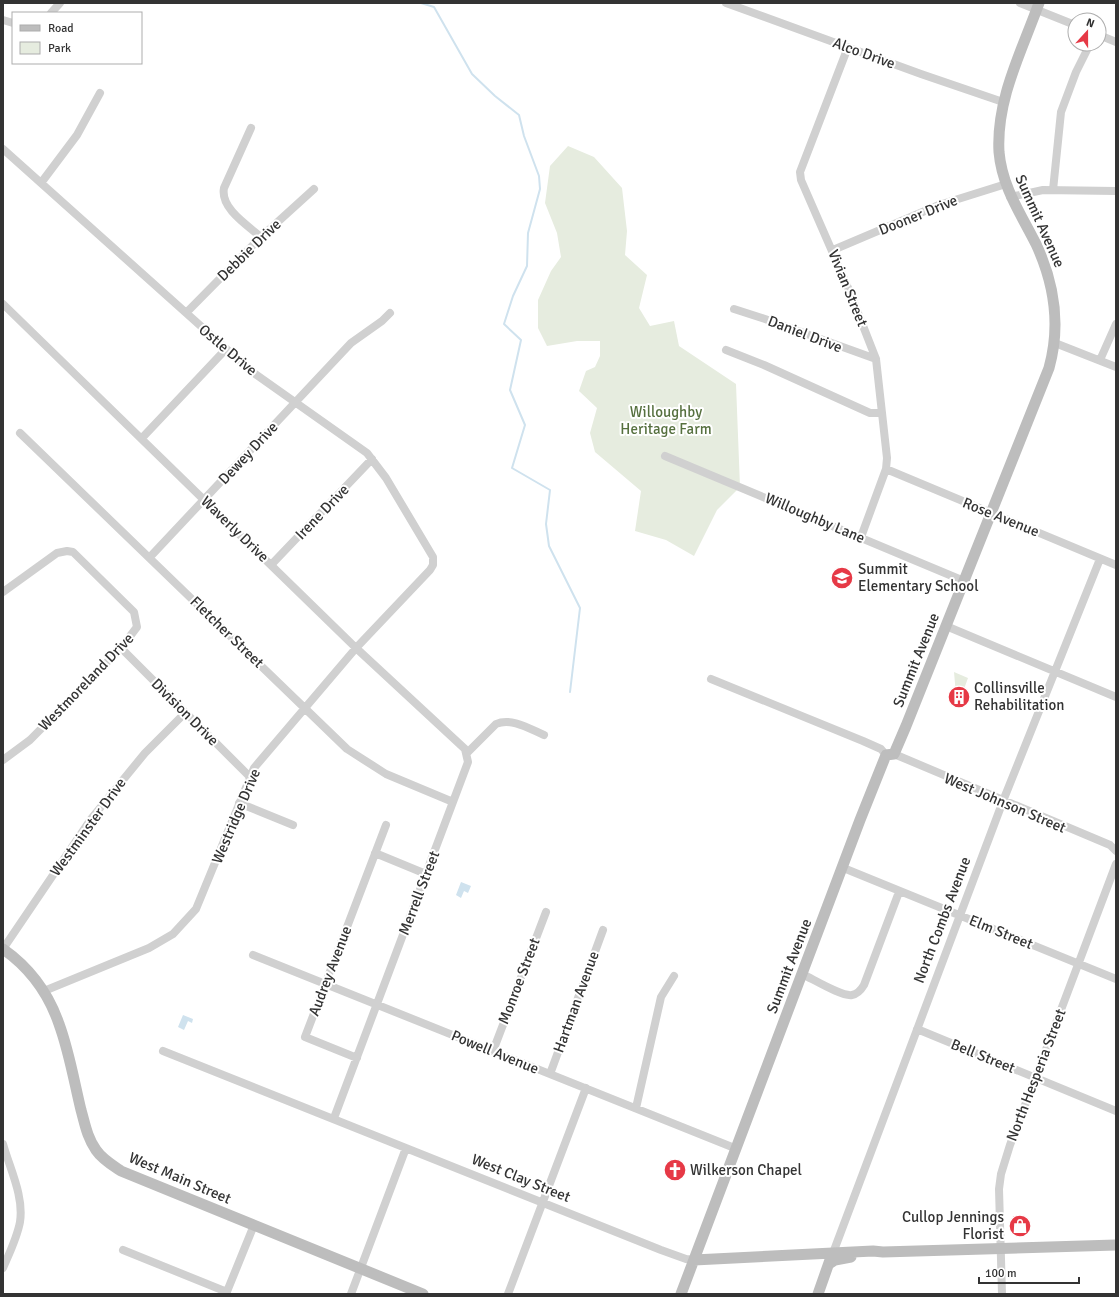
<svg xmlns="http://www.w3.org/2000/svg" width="1119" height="1297" font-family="Signika,sans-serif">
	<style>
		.green { fill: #e6ecdf }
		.water { fill: #cfe2ee }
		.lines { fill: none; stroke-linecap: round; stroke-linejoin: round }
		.stream { stroke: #cfe2ee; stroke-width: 2 }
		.street { stroke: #d0d0d0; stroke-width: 8 }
		.secondary { stroke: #bdbdbd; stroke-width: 11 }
		.labels { text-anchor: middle; stroke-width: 4; stroke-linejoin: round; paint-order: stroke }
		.street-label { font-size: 15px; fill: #333; stroke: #fff }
		.park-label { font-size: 15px; fill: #56703f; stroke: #fff }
		.poi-label { font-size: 15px; fill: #333; stroke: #fff; text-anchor: start }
	</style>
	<rect width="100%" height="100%" fill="#fff"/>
	<path class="green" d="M568,146l26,11 28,31 5,43 -2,24 22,20 -8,33 11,18 24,-5 5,25 57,38 4,103 -23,23 -23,46 -28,-16 -31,-9 6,-40 -46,-39 -5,-19 7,-25 -18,-17 7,-20 9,-4 5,-11v-15h-23l-30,5 -9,-18v-28l13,-29 10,-14 -4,-24 -12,-30 5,-37z
		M954,672l14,6 -4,11 -8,6z"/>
	<path class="water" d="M461,882l10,4 -3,7 -4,-2 -3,7 -5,-3z
		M183,1015l10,4 -1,4 -4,-2 -4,9 -6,-3z"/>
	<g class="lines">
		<path class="stream" d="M421,3l13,4 38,67 23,22 24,19 5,21 15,40 1,13 -12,44 -1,33 -14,30 -9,28 17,16 -11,50 15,35 -13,43 38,22 -4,34 3,22 31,62 -10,84"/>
		<path class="street" d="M726,3l195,71 82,28
			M1020,3l55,22
			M51,13l9,-10
			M3,20l10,3
			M1099,35l17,7
			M848,47l-48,125 1,8 48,110 27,69 11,99 -1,11 -25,68
			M251,128l-27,60c-4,20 23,37 37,49
			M3,149l248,222 116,82 19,25 47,79v8l-3,5 -74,78 -102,120 -58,141 -23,25 -24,14 -105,43
			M41,183l36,-48 23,-42
			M1053,190l8,-78 15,-40 14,-28
			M1010,197l33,-7 73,1
			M833,250l106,-45 67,-21
			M3,304l353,344 109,101 3,13 -134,356
			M734,309l31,10 111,40
			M186,313l74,-75 54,-49
			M1055,343l61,24
			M726,350l38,15 106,48h11
			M1100,360l16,-36
			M20,433l327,316 39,25 67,28
			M142,438l84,-89
			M665,456l299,125
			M886,469l230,96
			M150,557l201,-214 31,-22 8,-8
			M271,565l101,-106
			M3,592l54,-39 10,-2 6,1 61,60 3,15 -16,21 -91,92 -27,20
			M946,626l170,71
			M121,648l128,128
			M711,679l152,62 18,8 5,6
			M467,753l29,-29c15,-7 34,5 48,11
			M894,754l216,91 6,6
			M239,803l54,22
			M375,853l51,21
			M841,867l275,112
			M3,949l88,-130 54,-66 40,-40
			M253,955l484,194
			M802,974c11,5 40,23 50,21 6,-1 9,-5 12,-10l35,-93
			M917,1029l199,82
			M163,1051l498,199 25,9 8,1
			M493,1051l53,-139
			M357,1058l-52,-21 81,-212
			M550,1074l53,-144
			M636,1108l25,-111 13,-21
			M3,1144c7,25 21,52 17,78 -3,16 -11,32 -17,46
			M123,1250l104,42
			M833,1253l170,-452 97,-242
			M226,1294l28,-69
			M351,1294l55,-146
			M508,1294l78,-206
			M1002,1294l-3,-105 2,-15 9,-29 106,-281"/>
		<path class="secondary" d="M3,949c27,19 45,43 56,75 10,27 15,57 22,86 4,14 6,27 15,40 6,9 16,15 25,21l302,123
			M694,1260l179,-9 10,1 233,-7
			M829,1264l6,-4 16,-3
			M681,1294l179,-474 26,-65 8,-1 12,-28 143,-358c12,-43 6,-83 -13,-124 -15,-30 -34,-57 -37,-92 -3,-53 23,-101 40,-149
			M818,1294l13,-37"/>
	</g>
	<defs>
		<g id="school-disc" transform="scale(1.15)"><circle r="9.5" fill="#e63946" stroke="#fff"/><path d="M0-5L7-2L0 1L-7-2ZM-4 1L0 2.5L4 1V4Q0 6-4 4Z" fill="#fff"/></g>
		<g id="building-disc" transform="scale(1.15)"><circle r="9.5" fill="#e63946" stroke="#fff"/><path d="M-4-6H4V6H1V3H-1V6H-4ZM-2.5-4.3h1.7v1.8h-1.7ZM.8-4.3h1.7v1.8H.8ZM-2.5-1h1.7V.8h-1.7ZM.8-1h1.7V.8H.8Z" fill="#fff"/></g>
		<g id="church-disc" transform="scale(1.15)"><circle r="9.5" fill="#e63946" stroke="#fff"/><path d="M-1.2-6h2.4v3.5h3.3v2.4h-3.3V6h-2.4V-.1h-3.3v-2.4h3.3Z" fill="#fff"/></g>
		<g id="shop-disc" transform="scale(1.15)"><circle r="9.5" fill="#e63946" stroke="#fff"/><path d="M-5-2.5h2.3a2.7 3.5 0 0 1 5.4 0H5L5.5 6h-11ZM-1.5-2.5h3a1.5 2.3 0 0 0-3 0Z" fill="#fff"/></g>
	</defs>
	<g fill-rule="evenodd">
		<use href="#school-disc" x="842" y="578"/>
		<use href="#building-disc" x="959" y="697"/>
		<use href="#church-disc" x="675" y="1170"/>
		<use href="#shop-disc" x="1020" y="1226"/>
	</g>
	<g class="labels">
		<g class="street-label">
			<text transform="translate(864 53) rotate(20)" y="5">Alco Drive</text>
			<text transform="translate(918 215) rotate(-22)" y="5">Dooner Drive</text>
			<text transform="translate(1040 221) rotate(66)" y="5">Summit Avenue</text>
			<text transform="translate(249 250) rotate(-44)" y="5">Debbie Drive</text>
			<text transform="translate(848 288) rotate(68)" y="5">Vivian Street</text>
			<text transform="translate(805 334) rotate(21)" y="5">Daniel Drive</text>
			<text transform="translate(228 350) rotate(40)" y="5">Ostle Drive</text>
			<text transform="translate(248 453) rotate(-47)" y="5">Dewey Drive</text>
			<text transform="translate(322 512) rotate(-46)" y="5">Irene Drive</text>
			<text transform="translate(1001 517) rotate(22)" y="5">Rose Avenue</text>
			<text transform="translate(815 518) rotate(23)" y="5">Willoughby Lane</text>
			<text transform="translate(235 529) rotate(44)" y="5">Waverly Drive</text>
			<text transform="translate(227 632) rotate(44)" y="5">Fletcher Street</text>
			<text transform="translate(916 660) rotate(-68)" y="5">Summit Avenue</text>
			<text transform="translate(86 682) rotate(-46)" y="5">Westmoreland Drive</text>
			<text transform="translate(185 712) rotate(45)" y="5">Division Drive</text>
			<text transform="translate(1005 803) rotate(23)" y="5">West Johnson Street</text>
			<text transform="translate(236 816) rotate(-67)" y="5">Westridge Drive</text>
			<text transform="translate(88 827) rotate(-54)" y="5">Westminster Drive</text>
			<text transform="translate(419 893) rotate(-69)" y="5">Merrell Street</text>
			<text transform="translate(942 920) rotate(-69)" y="5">North Combs Avenue</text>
			<text transform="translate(1001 932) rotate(22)" y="5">Elm Street</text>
			<text transform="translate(789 966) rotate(-69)" y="5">Summit Avenue</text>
			<text transform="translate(330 971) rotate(-69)" y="5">Audrey Avenue</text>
			<text transform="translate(519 981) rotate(-69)" y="5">Monroe Street</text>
			<text transform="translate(576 1002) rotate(-70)" y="5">Hartman Avenue</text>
			<text transform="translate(495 1052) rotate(22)" y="5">Powell Avenue</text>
			<text transform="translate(983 1056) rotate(22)" y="5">Bell Street</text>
			<text transform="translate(1036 1075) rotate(-69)" y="5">North Hesperia Street</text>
			<text transform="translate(180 1178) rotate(23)" y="5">West Main Street</text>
			<text transform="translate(521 1178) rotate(22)" y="5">West Clay Street</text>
		</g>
		<g class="park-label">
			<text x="666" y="417">Willoughby<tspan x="666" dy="17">Heritage Farm</tspan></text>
		</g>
		<g class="poi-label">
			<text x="858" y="574">Summit<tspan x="858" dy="17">Elementary School</tspan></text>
			<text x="974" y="693">Collinsville<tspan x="974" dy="17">Rehabilitation</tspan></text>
			<text x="690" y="1175">Wilkerson Chapel</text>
			<text x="1004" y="1222" text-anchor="end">Cullop Jennings<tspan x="1004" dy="17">Florist</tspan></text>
		</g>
	</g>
	<rect width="1119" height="1297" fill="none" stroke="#333333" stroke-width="8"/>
	<rect x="12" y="12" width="130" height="52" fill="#ffffff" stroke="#adadad"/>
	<rect x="20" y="25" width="20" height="6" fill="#bdbdbd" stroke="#adadad"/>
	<text x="48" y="32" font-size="12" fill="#333333">Road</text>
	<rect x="20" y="42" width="20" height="12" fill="#e6ecdf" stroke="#adadad"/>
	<text x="48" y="52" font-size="12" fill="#333333">Park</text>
	<g transform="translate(1087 32) rotate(21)"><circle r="19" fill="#ffffff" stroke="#adadad"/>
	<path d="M0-3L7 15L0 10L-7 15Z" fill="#e63946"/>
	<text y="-6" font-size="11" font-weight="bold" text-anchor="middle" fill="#333333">N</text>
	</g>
	<path d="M979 1277v6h100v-6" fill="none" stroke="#333333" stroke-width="2"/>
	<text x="985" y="1277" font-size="12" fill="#333333" stroke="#ffffff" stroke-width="3" paint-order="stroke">100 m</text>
</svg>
